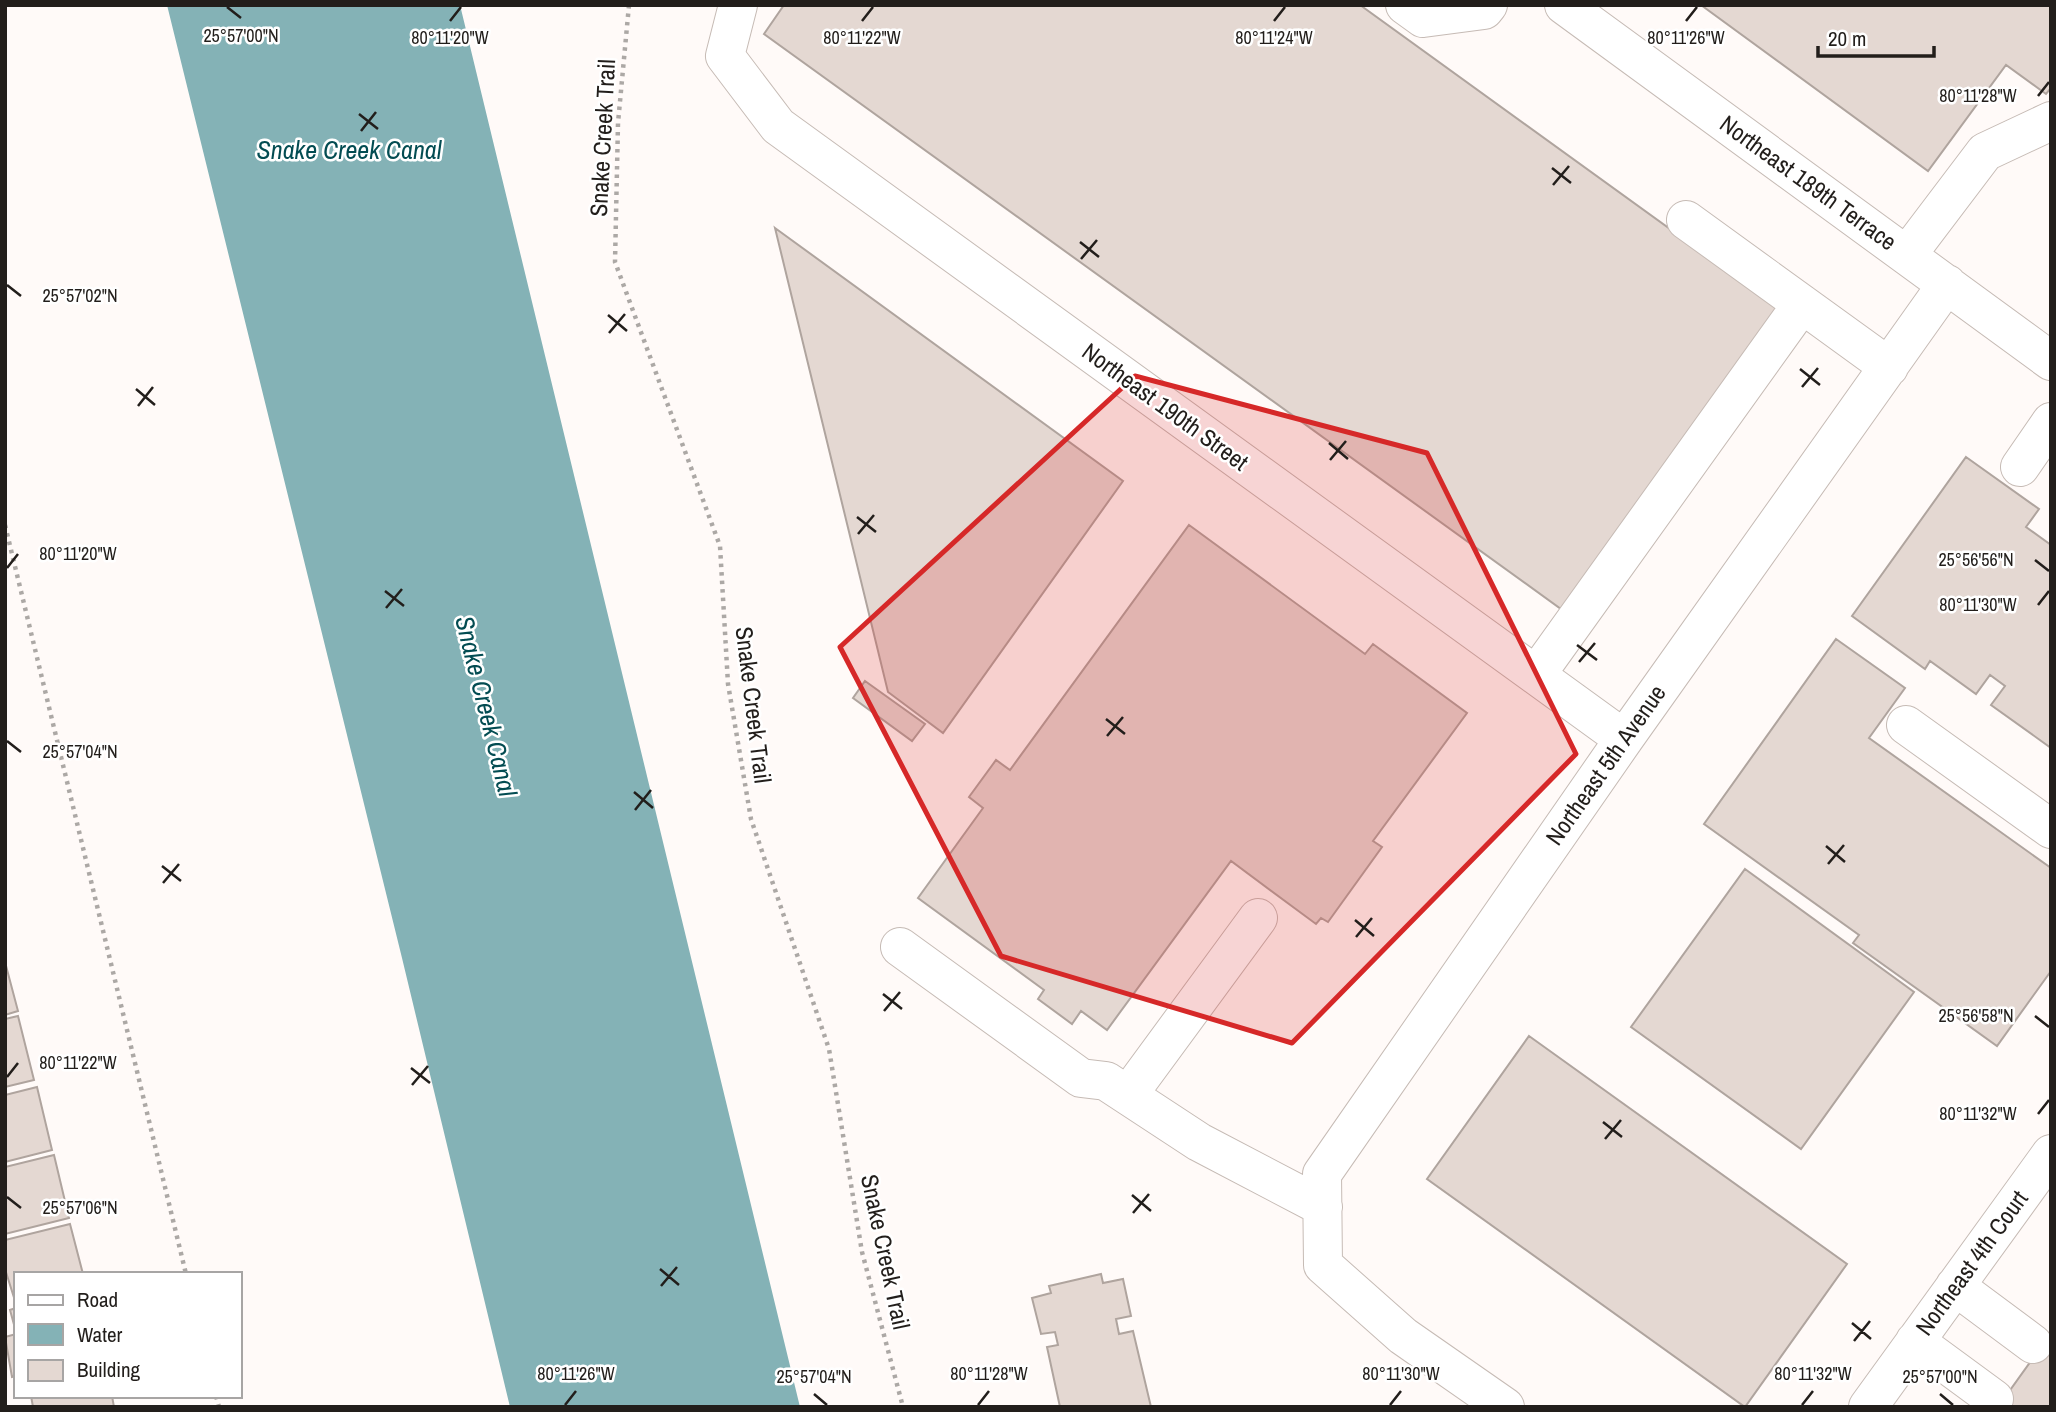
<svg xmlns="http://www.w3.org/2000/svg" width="2056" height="1412" font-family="'Archivo Narrow',sans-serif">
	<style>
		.water { fill: #84b2b6 }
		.building { fill: #e4d8d2; stroke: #afa49e; stroke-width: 2 }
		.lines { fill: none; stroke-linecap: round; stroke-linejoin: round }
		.minor-casing { stroke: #c6bbb5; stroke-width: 40 }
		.path { stroke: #aca8a5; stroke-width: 4.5; stroke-dasharray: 3.5 5; stroke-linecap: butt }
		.minor { stroke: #fff; stroke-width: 38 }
		.marked { fill: #d62828; fill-opacity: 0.2; stroke: #d62828; stroke-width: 5; stroke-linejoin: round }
		.ticks { fill: none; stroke: #221e1b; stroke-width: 2.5 }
		.labels { text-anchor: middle; stroke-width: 5; stroke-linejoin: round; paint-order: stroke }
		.street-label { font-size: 24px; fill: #221e1b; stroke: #fff }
		.water-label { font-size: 26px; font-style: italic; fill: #034c52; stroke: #fff }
		.ticks-label { font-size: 18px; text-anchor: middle; fill: #221e1b; stroke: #fff; stroke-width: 5; stroke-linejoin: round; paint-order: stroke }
	</style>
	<rect width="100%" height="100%" fill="#fffaf8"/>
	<path class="water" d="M167,5h293l340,1402h-290l-108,-449z"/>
	<path class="building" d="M784,5h576l418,302 -217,302 -797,-575z
		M1701,5h350v83l-5,6 -40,-29 -78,106z
		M775,228l348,253 -180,252 -55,-41z
		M1966,457l73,52 -13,18 25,18v203l-60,-43 14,-19 -15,-11 -14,19 -46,-33 -5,8 -73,-53z
		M1189,525l176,129 8,-10 94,69 -94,128 9,6 -54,75 -7,-4 -5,6 -85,-63 -124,169 -26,-19 -9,13 -34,-25 6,-9 -126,-92 65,-90 -14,-11 27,-37 14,10z
		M1836,639l69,49 -36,50 182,130v103l-54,75 -144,-103 6,-8 -155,-111z
		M865,681l60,43 -13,17 -59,-43z
		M1745,869l169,123 -113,157 -170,-122z
		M5,962l13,49 -13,4z
		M18,1016l16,64 -29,7v-68z
		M1529,1036l318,228 -102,143 -318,-228z
		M37,1087l15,63 -47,12v-67z
		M54,1155l15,63 -64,16v-67z
		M70,1224l13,50h-67v30l-11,-35v-29z
		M1101,1274l2,9 20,-4 8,37 -15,3 3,15 14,-3 18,76h-91l-13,-60 11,-2 -3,-13 -14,2 -9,-36 19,-5 -2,-7z
		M16,1308v24l-6,-22z
		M2051,1333v74h-53z
		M16,1334v42l-4,1 -7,-40z
		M31,1396h81l2,11h-81z"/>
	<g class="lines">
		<g class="minor-casing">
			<path id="minor" d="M738,5l-13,51 53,70 846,613
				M1405,5l18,13 61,-8 4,-5
				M1564,5l487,356
				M1686,220l203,147
				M1907,255l78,-103 66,-31
				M2020,467l31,-45
				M1536,675l266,-371
				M1906,725l145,104
				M900,947l181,131 25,3 93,61 124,65
				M1128,1095l130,-177
				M1955,1286l78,58
				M1915,1341l79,58
				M1505,1407l-102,-71 -80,-71 -1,-91 302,-435 323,-455
				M1868,1407l183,-253"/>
		</g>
		<path class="path" d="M629,5l-11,118 -3,139 105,284 8,138 23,135 78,230 33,203 41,155
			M5,525l181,749
			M216,1396l3,11"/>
		<use href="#minor" class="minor"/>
	</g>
	<path class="marked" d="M1135,376l292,77 149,301 -284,289 -291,-87 -161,-309z"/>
	<path class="ticks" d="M227,7l14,11M450,21l11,-14M862,21l11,-14M1274,21l11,-14M1686,21l11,-14M2038,96l11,-14M359,114l19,15M361,131l15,-19M1552,168l19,15M1553,185l16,-19M1080,242l19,15M1081,259l16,-19M7,285l14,11M608,315l19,16M609,333l16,-19M1800,369l20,16M1802,387l16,-19M136,389l19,16M138,406l15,-19M1329,443l19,16M1330,460l16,-19M857,517l19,15M858,534l16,-19M2035,560l14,11M7,568l11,-14M385,591l19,15M2038,605l11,-14M386,608l16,-19M1577,645l20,15M1579,662l16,-19M1106,719l19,15M1107,736l16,-19M7,741l14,11M634,792l19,16M635,810l16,-20M1826,846l19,16M1828,864l16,-19M162,866l19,15M163,883l16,-19M1355,920l19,16M1356,937l16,-19M883,994l19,15M884,1011l16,-19M2035,1016l14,11M411,1068l19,15M7,1077l11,-14M412,1085l16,-19M2038,1114l11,-14M1603,1122l19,15M1605,1139l16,-19M1132,1195l19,16M7,1197l14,11M1133,1213l16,-19M660,1269l19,16M661,1286l16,-19M1852,1323l19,16M1854,1341l16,-20M814,1394l13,11M1940,1394l13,11M565,1405l11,-14M978,1405l11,-14M1390,1405l11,-14M1802,1405l11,-14"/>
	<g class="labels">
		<g class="street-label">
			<text transform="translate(603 138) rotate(-87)" y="8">Snake Creek Trail</text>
			<text transform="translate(1808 183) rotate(36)" y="8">Northeast 189th Terrace</text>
			<text transform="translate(1165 407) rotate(36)" y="8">Northeast 190th Street</text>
			<text transform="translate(753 705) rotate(83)" y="8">Snake Creek Trail</text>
			<text transform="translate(1606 765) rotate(-55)" y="8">Northeast 5th Avenue</text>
			<text transform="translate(885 1252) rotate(78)" y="8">Snake Creek Trail</text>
			<text transform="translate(1972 1263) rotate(-54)" y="8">Northeast 4th Court</text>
		</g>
		<g class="water-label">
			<text x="349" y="159">Snake Creek Canal</text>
			<text transform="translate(486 706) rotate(76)" y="9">Snake Creek Canal</text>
		</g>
	</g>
	<g class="ticks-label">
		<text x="241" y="42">25°57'00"N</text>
		<text x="450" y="44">80°11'20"W</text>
		<text x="862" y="44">80°11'22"W</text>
		<text x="1274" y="44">80°11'24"W</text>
		<text x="1686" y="44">80°11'26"W</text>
		<text x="1978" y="102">80°11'28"W</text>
		<text x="80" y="302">25°57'02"N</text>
		<text x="78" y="560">80°11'20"W</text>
		<text x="1976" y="566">25°56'56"N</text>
		<text x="1978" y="611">80°11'30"W</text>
		<text x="80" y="758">25°57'04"N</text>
		<text x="1976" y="1022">25°56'58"N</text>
		<text x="78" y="1069">80°11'22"W</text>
		<text x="1978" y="1120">80°11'32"W</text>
		<text x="80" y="1214">25°57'06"N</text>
		<text x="576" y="1380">80°11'26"W</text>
		<text x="989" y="1380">80°11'28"W</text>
		<text x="1401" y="1380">80°11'30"W</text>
		<text x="1813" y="1380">80°11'32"W</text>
		<text x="814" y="1383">25°57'04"N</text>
		<text x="1940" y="1383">25°57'00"N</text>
	</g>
	<rect width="2056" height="1412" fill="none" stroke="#221e1b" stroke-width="14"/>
	<rect x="14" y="1272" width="228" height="126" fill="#ffffff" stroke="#a7a5a4" stroke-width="2"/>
	<rect x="28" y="1295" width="35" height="10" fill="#ffffff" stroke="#a7a5a4" stroke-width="2"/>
	<text x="77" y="1307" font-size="21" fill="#221e1b">Road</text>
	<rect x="28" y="1324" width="35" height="21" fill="#84b2b6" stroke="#a7a5a4" stroke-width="2"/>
	<text x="77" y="1342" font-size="21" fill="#221e1b">Water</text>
	<rect x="28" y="1360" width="35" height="21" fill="#e4d8d2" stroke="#a7a5a4" stroke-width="2"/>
	<text x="77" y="1377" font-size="21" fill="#221e1b">Building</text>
	<path d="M1818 46v10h116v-10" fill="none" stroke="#221e1b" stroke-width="3.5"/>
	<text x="1828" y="46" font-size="21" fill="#221e1b" stroke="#ffffff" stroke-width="5" paint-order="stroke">20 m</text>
</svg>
